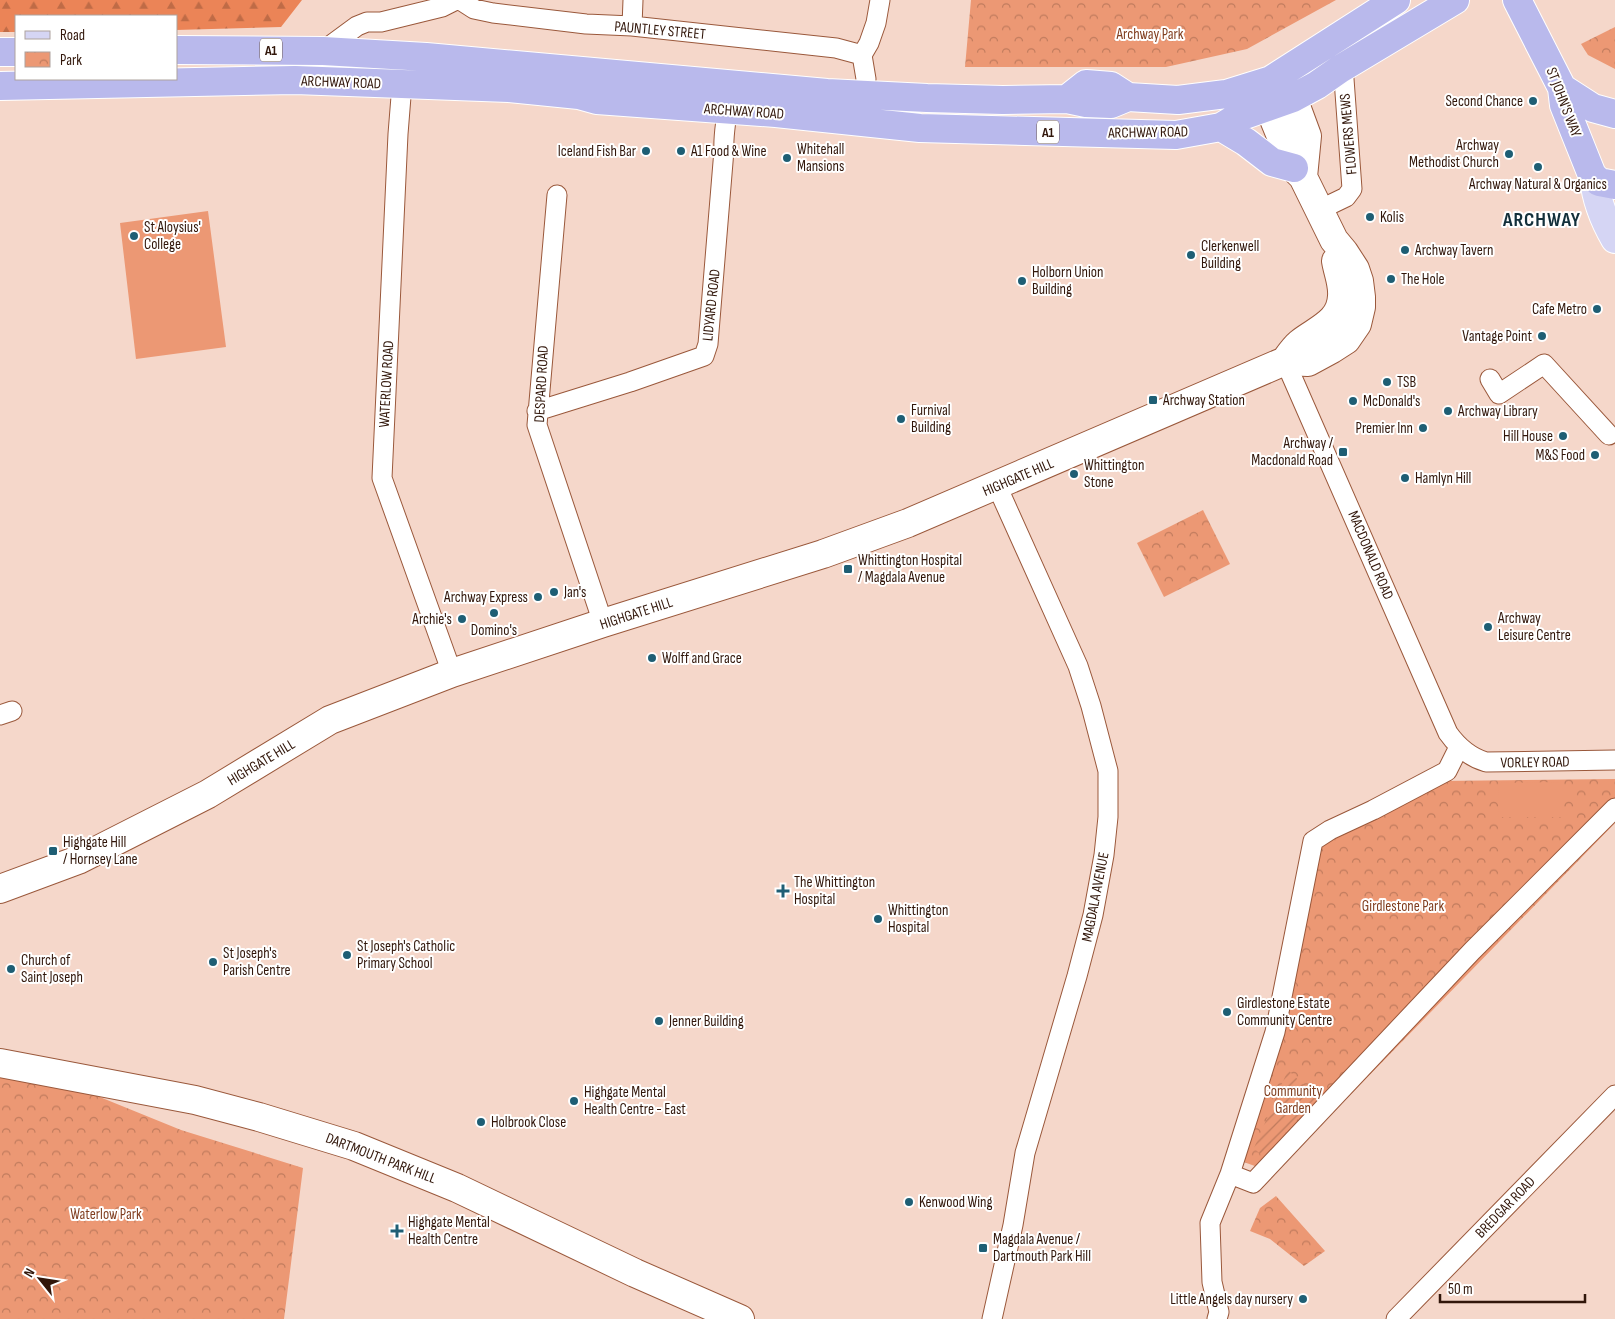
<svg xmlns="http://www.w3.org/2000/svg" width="1615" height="1319" font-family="'Sofia Sans Condensed',sans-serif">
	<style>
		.forest { fill: url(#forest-firs) }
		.park { fill: url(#park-crowns) }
		.garden { fill: url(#garden-furrows) }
		.pitch { fill: #ec9874 }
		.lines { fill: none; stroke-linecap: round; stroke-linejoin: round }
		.street-casing { stroke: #9a583b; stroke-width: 21 }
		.secondary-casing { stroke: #9a583b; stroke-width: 30 }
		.primary-casing { stroke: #fff; stroke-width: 30 }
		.highway-casing { stroke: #fff; stroke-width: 30 }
		.street { stroke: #fff; stroke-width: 19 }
		.secondary { stroke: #fff; stroke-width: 28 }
		.primary { stroke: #d5d5f4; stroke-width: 28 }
		.highway { stroke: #b9b9ec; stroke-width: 28 }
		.poi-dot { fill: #1e5e74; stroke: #fff; stroke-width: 2 }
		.labels { text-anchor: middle; stroke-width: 4; stroke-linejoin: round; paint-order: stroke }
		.shield { fill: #fff; stroke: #6f5c54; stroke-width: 1 }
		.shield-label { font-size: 14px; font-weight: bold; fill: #31160a }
		.street-label { font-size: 15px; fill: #31160a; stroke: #fff }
		.park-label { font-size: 15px; fill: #813e1f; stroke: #fff }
		.poi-label { font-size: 15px; fill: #31160a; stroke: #fff; text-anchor: start }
		.district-label { font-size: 20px; font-weight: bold; letter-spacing: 1px; fill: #13303b; stroke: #fff }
	</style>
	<defs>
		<pattern id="forest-firs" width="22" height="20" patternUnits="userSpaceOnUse" patternTransform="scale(1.25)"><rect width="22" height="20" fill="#eb8457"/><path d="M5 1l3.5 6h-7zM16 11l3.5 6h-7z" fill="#bf6b46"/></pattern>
		<pattern id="park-crowns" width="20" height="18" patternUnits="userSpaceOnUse" patternTransform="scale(1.25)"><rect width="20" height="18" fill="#ec9874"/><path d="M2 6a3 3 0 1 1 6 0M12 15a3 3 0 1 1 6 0" fill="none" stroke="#c07b5d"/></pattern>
		<pattern id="garden-furrows" width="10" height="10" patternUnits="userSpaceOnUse" patternTransform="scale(1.25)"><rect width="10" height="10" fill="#ec9874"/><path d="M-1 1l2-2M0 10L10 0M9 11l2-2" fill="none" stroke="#c07b5d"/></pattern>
	</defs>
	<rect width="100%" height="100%" fill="#f5d7ca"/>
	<path class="forest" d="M0,0h302l-21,27 -105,3v-14h-160v16h-16z"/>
	<path class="park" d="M971,0h365l-89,49 -81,18h-201z
		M1615,27v42l-27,-14 -7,-11z
		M1203,510l27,54 -66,33 -27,-54z
		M1615,779v44l-341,350 -33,-12 30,-90 21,-72 26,-157 122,-61z
		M0,1074l53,4 128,52 122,38 -19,151h-284z
		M1276,1196l49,55 -21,15 -34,-27 -20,-8 10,-23z"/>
	<path class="garden" d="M1288,1070l29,28 -54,59 -9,-9z"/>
	<path class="pitch" d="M208,211l18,136 -90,12 -16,-136z
		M1562,782v35h-64l1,-34z"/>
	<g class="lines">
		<g class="street-casing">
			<path id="street" d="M460,0l14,9 19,4 93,11 46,2 204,22 26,7
				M632,26l1,-26
				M323,51l34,-25 10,-4h14l61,-15 14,-7
				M402,84l-4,50 -16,344 70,195
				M864,94l2,-15 -4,-24 7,-12 7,-20 4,-23
				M557,195l-20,230 66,198
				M1319,210l27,-13 6,-8 -8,-110 -4,-10
				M1285,361l163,372c10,14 21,24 38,29l129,-2
				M1490,379l9,15 45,-30 65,71
				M537,411l93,-29 74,-26 4,-12 16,-194c-1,-14 2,-26 3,-40
				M0,715l12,-4
				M1230,1174l45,-142 38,-191 17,-11 43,-20 74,-39 12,-24
				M992,1319l21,-94 12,-72 52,-177 16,-61 11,-60 4,-38v-46l-17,-65 -13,-40 -81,-180
				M1217,1319l2,-7 -7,-30 -2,-59 20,-49 23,9 219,-232 143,-143
				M1396,1319l219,-224"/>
		</g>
		<g class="secondary-casing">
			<path id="secondary" d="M1274,83l19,15 14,38 -4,41
				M1285,361c5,-7 9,-13 15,-18 18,-14 41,-21 42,-47 1,-12 -4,-23 -6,-35
				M0,889l78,-29 130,-66 122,-74 122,-47 151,-50 220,-69 85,-31 377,-162 23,1 24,-13 14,-9 11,-16 4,-17v-10l-2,-16 -4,-12 -11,-17 -10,-12 -31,-63 -9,-9 -25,-61 2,-23
				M0,1063l195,37 64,17 95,29 103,42 178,85 105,46"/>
		</g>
		<g class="primary-casing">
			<path id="primary" d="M1594,178c2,22 10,42 21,61"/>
		</g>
		<g class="highway-casing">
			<path id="highway" d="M1517,0l45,88 2,17 28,70 7,7 16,3
				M176,50l147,1 103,6 401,36 100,5 76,2 64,-1 19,4 25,1 17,-7 50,3 48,-6 45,-14 125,-80
				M0,52h16
				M0,86l295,-6 214,8 70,7 18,5 179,13 144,15 256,7 45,-8 15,-9 57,-20 24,-13 23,-16 115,-69
				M1562,88l31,20 22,6
				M1067,99l19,-15 25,2 17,11
				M1221,127l25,15 26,20 22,6"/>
		</g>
		<use href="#street" class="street"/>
		<use href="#secondary" class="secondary"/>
		<use href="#primary" class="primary"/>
		<use href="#highway" class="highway"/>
	</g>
	<g class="poi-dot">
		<circle cx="1533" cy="101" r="5"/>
		<circle cx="646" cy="151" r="5"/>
		<circle cx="681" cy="151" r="5"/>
		<circle cx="1509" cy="154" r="5"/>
		<circle cx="787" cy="158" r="5"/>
		<circle cx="1538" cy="167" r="5"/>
		<circle cx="1370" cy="217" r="5"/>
		<circle cx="134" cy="236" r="5"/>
		<circle cx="1405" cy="250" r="5"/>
		<circle cx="1191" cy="255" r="5"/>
		<circle cx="1391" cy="279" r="5"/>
		<circle cx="1022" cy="281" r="5"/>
		<circle cx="1597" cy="309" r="5"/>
		<circle cx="1542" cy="336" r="5"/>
		<circle cx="1387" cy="382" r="5"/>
		<rect x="1148" y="395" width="10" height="10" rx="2.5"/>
		<circle cx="1353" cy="401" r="5"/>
		<circle cx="1448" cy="411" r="5"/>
		<circle cx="901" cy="419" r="5"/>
		<circle cx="1423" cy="428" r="5"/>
		<circle cx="1563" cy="436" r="5"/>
		<rect x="1338" y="447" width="10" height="10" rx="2.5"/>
		<circle cx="1595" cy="455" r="5"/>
		<circle cx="1074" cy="474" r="5"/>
		<circle cx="1405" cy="478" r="5"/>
		<rect x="843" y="564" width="10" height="10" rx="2.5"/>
		<circle cx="554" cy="592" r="5"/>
		<circle cx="538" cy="597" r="5"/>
		<circle cx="494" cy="613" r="5"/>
		<circle cx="462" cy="619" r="5"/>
		<circle cx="1488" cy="627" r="5"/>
		<circle cx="652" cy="658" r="5"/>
		<rect x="48" y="846" width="10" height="10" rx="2.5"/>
		<path d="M780.5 883.5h5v5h5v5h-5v5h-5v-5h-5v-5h5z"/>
		<circle cx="878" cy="919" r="5"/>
		<circle cx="347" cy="955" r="5"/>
		<circle cx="213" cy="962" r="5"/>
		<circle cx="11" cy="969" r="5"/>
		<circle cx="1227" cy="1012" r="5"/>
		<circle cx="659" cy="1021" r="5"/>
		<circle cx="574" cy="1101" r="5"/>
		<circle cx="481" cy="1122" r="5"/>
		<circle cx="909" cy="1202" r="5"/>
		<path d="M394.5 1223.5h5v5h5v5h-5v5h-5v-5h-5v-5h5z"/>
		<rect x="978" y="1243" width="10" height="10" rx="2.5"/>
		<circle cx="1303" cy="1299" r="5"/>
	</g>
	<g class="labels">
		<g class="shield">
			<rect x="260" y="38.5" width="22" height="23" rx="4"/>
			<rect x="1037" y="120.5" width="22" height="23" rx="4"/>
		</g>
		<g class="shield-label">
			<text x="271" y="55">A1</text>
			<text x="1048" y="137">A1</text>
		</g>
		<g class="street-label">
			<text transform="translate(660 30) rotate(5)" y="5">PAUNTLEY STREET</text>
			<text transform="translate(341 82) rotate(2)" y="5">ARCHWAY ROAD</text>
			<text transform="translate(1564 102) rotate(69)" y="5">ST JOHN'S WAY</text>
			<text transform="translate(744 111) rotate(4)" y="5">ARCHWAY ROAD</text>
			<text transform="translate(1148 132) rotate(-1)" y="5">ARCHWAY ROAD</text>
			<text transform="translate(1348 134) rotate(-95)" y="5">FLOWERS MEWS</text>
			<text transform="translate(711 305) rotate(-84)" y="5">LIDYARD ROAD</text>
			<text transform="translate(386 384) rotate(-87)" y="5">WATERLOW ROAD</text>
			<text transform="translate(541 384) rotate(-87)" y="5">DESPARD ROAD</text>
			<text transform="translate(1018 477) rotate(-23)" y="5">HIGHGATE HILL</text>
			<text transform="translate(1371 555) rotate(67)" y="5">MACDONALD ROAD</text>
			<text transform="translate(636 613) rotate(-18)" y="5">HIGHGATE HILL</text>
			<text transform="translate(261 762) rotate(-31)" y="5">HIGHGATE HILL</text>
			<text transform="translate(1535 762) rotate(-1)" y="5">VORLEY ROAD</text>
			<text transform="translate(1095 897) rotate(-79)" y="5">MAGDALA AVENUE</text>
			<text transform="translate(381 1158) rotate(21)" y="5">DARTMOUTH PARK HILL</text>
			<text transform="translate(1505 1207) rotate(-46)" y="5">BREDGAR ROAD</text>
		</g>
		<g class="park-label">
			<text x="1150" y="39">Archway Park</text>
			<text x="1403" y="911">Girdlestone Park</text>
			<text x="1293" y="1096">Community<tspan x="1293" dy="17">Garden</tspan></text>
			<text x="106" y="1219">Waterlow Park</text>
		</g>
		<g class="poi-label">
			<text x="1523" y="106" text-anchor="end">Second Chance</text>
			<text x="1499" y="150" text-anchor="end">Archway<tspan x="1499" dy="17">Methodist Church</tspan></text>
			<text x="797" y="154">Whitehall<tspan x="797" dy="17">Mansions</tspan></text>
			<text x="636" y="156" text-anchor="end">Iceland Fish Bar</text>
			<text x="691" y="156">A1 Food &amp; Wine</text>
			<text x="1538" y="189" text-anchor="middle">Archway Natural &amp; Organics</text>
			<text x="1380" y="222">Kolis</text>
			<text x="144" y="232">St Aloysius'<tspan x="144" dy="17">College</tspan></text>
			<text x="1201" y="251">Clerkenwell<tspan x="1201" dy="17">Building</tspan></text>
			<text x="1415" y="255">Archway Tavern</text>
			<text x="1032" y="277">Holborn Union<tspan x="1032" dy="17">Building</tspan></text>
			<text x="1401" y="284">The Hole</text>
			<text x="1587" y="314" text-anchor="end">Cafe Metro</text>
			<text x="1532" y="341" text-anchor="end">Vantage Point</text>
			<text x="1397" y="387">TSB</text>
			<text x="1163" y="405">Archway Station</text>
			<text x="1363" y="406">McDonald's</text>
			<text x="911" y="415">Furnival<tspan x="911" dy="17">Building</tspan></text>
			<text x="1458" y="416">Archway Library</text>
			<text x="1413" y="433" text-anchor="end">Premier Inn</text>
			<text x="1553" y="441" text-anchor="end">Hill House</text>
			<text x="1333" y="448" text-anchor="end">Archway /<tspan x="1333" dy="17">Macdonald Road</tspan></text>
			<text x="1585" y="460" text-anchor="end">M&amp;S Food</text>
			<text x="1084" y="470">Whittington<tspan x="1084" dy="17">Stone</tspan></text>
			<text x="1415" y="483">Hamlyn Hill</text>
			<text x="858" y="565">Whittington Hospital<tspan x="858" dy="17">/ Magdala Avenue</tspan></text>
			<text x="564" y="597">Jan's</text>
			<text x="528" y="602" text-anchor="end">Archway Express</text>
			<text x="1498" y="623">Archway<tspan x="1498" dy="17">Leisure Centre</tspan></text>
			<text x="452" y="624" text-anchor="end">Archie's</text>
			<text x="494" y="635" text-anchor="middle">Domino's</text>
			<text x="662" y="663">Wolff and Grace</text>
			<text x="63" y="847">Highgate Hill<tspan x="63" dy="17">/ Hornsey Lane</tspan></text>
			<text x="794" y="887">The Whittington<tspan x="794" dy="17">Hospital</tspan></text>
			<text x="888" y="915">Whittington<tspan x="888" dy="17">Hospital</tspan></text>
			<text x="357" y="951">St Joseph's Catholic<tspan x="357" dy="17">Primary School</tspan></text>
			<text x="223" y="958">St Joseph's<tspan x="223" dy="17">Parish Centre</tspan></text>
			<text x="21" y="965">Church of<tspan x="21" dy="17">Saint Joseph</tspan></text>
			<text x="1237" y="1008">Girdlestone Estate<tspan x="1237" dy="17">Community Centre</tspan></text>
			<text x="669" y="1026">Jenner Building</text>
			<text x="584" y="1097">Highgate Mental<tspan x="584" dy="17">Health Centre - East</tspan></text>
			<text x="491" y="1127">Holbrook Close</text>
			<text x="919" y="1207">Kenwood Wing</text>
			<text x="408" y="1227">Highgate Mental<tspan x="408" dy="17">Health Centre</tspan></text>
			<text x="993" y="1244">Magdala Avenue /<tspan x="993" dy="17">Dartmouth Park Hill</tspan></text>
			<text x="1293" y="1304" text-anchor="end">Little Angels day nursery</text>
		</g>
		<g class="district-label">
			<text x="1542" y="226">ARCHWAY</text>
		</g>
	</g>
	<rect x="15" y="15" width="162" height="65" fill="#ffffff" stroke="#ada29d"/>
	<rect x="25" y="31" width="25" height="8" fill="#d5d5f4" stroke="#ada29d"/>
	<text x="60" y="40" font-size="15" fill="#31160a">Road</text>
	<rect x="25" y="52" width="25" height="15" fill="url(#park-crowns)" stroke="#ada29d"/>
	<text x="60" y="65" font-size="15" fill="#31160a">Park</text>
	<g transform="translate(40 1279) rotate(300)" stroke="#ffffff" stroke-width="4" paint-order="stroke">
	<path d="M0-4L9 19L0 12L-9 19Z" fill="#31160a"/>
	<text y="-8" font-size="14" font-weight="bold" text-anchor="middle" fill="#31160a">N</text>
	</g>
	<path d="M1440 1294v8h145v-8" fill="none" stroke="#31160a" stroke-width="2.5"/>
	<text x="1448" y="1294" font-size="15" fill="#31160a" stroke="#ffffff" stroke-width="4" paint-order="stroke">50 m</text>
</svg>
